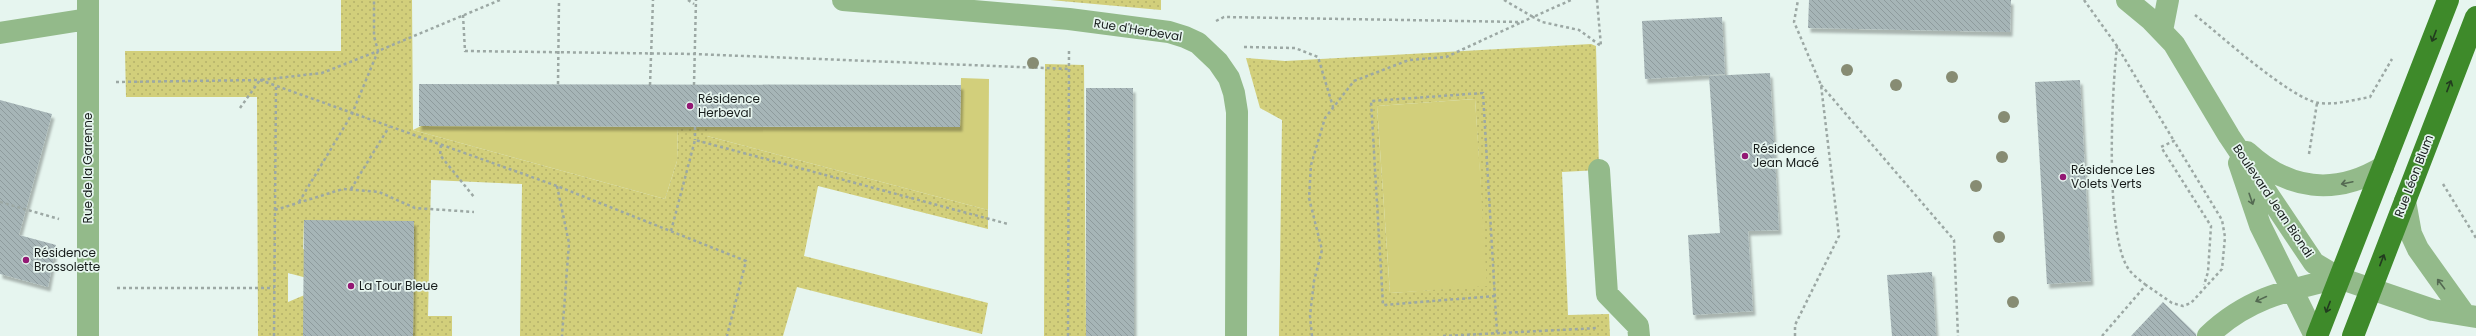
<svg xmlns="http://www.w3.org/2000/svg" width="2476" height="336" font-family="Poppins,sans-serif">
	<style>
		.green { fill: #d2cf7b }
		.park { fill: url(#park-dots); fill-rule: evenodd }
		.building { fill: url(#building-back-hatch); filter: url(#shadow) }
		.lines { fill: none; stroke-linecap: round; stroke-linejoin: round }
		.path { stroke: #9ca8a4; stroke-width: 2.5; stroke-dasharray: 3 3; stroke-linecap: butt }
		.minor { stroke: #93ba8a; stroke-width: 22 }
		.major { stroke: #3e8a2a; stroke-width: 22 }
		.tree { fill: #878c73 }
		.oneway { stroke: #223c1f }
		.oneway2 { stroke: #546a52 }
		.poi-dot { fill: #931874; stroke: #e6f5ef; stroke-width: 1.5 }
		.labels { text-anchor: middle; stroke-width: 3.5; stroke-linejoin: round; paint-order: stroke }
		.street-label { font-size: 12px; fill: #161b1a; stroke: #e6f5ef }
		.poi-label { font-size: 12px; fill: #161b1a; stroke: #e6f5ef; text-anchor: start }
	</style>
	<defs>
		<pattern id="park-dots" width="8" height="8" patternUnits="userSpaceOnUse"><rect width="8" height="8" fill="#d2cf7b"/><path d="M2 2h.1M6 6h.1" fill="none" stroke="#b4b16a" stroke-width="1.8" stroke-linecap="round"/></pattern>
		<pattern id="building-back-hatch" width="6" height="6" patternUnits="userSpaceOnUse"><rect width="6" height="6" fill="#a6b5b7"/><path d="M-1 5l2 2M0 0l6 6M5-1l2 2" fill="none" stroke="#8e9b9d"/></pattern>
		<filter id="shadow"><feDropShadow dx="2.5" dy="4.5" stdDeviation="1" flood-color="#0004"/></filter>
	</defs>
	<rect width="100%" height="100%" fill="#e6f5ef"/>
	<path class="green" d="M961,78l28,1 -1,131 -281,-74v-9h253z
		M1475,99l13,188 -98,6 -13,-187z
		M421,126l257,1 -1,34 -12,38 -252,-69z"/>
	<path class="park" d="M341,0h71l1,130 252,69 12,-38 1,-34h29v9l281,74v19l-170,-43 -14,70 184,47 -6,31 -185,-47 -14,49h-263l2,-152 -91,-4 -3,136h24v20h-39l1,-115h-110l-1,28 4,1v28l-19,-5v29l19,-8 -4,42h-45l-1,-239h-131l-1,-46h216z
		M1050,0h111v10z
		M1591,44l5,2 3,124 -37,2 6,143 41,-1 1,22h-331l3,-216 -22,-12 -14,-50 39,3zM1475,99l12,187 -97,7 -13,-187z
		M1045,64l39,1 2,271h-42z"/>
	<path class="building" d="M1809,0h202l-1,32 -202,-4z
		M1722,17l3,57 -80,5 -3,-58z
		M1770,73l9,157 -31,1 5,80 -60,4 -5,-80 32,-2 -11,-157z
		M2080,80l11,201 -44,3 -12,-202z
		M419,84l542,1 -1,42 -541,-1z
		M1086,88h47l1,248h-48z
		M0,100l52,14 -33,121 37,10 -8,42 -48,-13z
		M304,220l110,1 -1,115h-110z
		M1932,272l4,64h-44l-5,-61z
		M2163,302l33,32v2h-65z"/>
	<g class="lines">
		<path class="path" d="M688,0l6,4
			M1504,0l29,17 38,-17
			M2084,0l33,46 57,95
			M463,15l2,36 229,3 375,15
			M2195,15c24,19 97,85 124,88 17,2 34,-3 51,-6l22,-38
			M1216,21l8,-4 298,5 11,-5 9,5 37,8 22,16 -4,-46
			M2117,46c-5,42 -13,194 13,225 4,5 11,10 16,14
			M1244,47l51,1 23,9 15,50
			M116,82l144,-2 297,106 189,75 -19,75
			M558,84l1,-84
			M650,85l3,-85
			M694,85l2,-85
			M1821,85l133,155 4,96
			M240,108l20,-28 62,-7 56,-22 -4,-15v-36
			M695,127v13
			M441,145l-1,10 34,42
			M2309,154l8,-51
			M2443,184l33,54
			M557,186l12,57 -7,93
			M351,189l38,-62
			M0,202l59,17
			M299,202l53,-88 26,-63 122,-51
			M275,210l68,-21 36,3 36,16 59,4
			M671,231l24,-91 313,84
			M117,288h157
			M1495,296l-112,9 -12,-204 112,-8 14,240
			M274,336l2,-250
			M1068,336l1,-288
			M1312,336l-2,-20 4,-35 8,-31 -13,-52 2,-33 14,-47 29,-37 55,-21 37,-3 74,-34
			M1443,336l155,-8
			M1795,336v-11l44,-89 -18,-151 -27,-63 4,-22
			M2102,336l44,-51 26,18 11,3 8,-3 31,-34 3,-32 -3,-17 -48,-79 -13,6 50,79 -3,46 -4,13"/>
		<path class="minor" d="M843,0l226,19 100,13 16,5 13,6 20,19 11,16 5,15 3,19 -1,224
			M2127,0l23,19 24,25 55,92 85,127 25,15 94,32 43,7
			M2162,31l6,-31
			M0,33l88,-14
			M2247,152c41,38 88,44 136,15
			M2239,163l21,62 55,111
			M1599,170l8,124 31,32 1,10
			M2405,201l6,33 7,15 47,66
			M88,336v-336
			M2208,336c39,-38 80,-46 131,-58"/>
		<path class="major" d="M2317,336l131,-336
			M2353,336l123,-319"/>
	</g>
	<g class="tree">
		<circle cx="1033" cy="63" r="6"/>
		<circle cx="1847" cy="70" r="6"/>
		<circle cx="1952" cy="77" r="6"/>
		<circle cx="1896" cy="85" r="6"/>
		<circle cx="2004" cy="117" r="6"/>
		<circle cx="2002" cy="157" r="6"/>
		<circle cx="1976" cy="186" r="6"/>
		<circle cx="1999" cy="237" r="6"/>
		<circle cx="2013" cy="302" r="6"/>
	</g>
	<defs><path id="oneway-shaft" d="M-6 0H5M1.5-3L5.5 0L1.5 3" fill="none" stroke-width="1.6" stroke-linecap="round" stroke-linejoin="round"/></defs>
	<g class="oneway">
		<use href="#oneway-shaft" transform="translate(2434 36) rotate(111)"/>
		<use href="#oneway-shaft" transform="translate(2449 86) rotate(-69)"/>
		<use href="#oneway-shaft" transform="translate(2382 260) rotate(-69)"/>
		<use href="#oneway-shaft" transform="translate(2328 307) rotate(111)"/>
	</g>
	<g class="oneway2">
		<use href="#oneway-shaft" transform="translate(2347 183) rotate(168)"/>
		<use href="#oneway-shaft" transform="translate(2251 199) rotate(71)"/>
		<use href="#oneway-shaft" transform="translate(2441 284) rotate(-127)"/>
		<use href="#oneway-shaft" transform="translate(2261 299) rotate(155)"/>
	</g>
	<g class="poi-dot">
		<circle cx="690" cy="106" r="4"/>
		<circle cx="1745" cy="156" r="4"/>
		<circle cx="2063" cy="177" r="4"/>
		<circle cx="26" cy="260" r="4"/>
		<circle cx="351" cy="286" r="4"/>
	</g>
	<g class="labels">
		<g class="street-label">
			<text transform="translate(1138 30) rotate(9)" y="4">Rue d'Herbeval</text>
			<text transform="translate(88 168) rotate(-90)" y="4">Rue de la Garenne</text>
			<text transform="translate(2414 176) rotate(-69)" y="4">Rue Léon Blum</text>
			<text transform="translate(2273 201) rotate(56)" y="4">Boulevard Jean Biondi</text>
		</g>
		<g class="poi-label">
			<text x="698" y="103">Résidence<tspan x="698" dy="14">Herbeval</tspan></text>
			<text x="1753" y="153">Résidence<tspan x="1753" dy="14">Jean Macé</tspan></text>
			<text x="2071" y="174">Résidence Les<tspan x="2071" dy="14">Volets Verts</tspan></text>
			<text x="34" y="257">Résidence<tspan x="34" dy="14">Brossolette</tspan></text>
			<text x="359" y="290">La Tour Bleue</text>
		</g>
	</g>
</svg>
